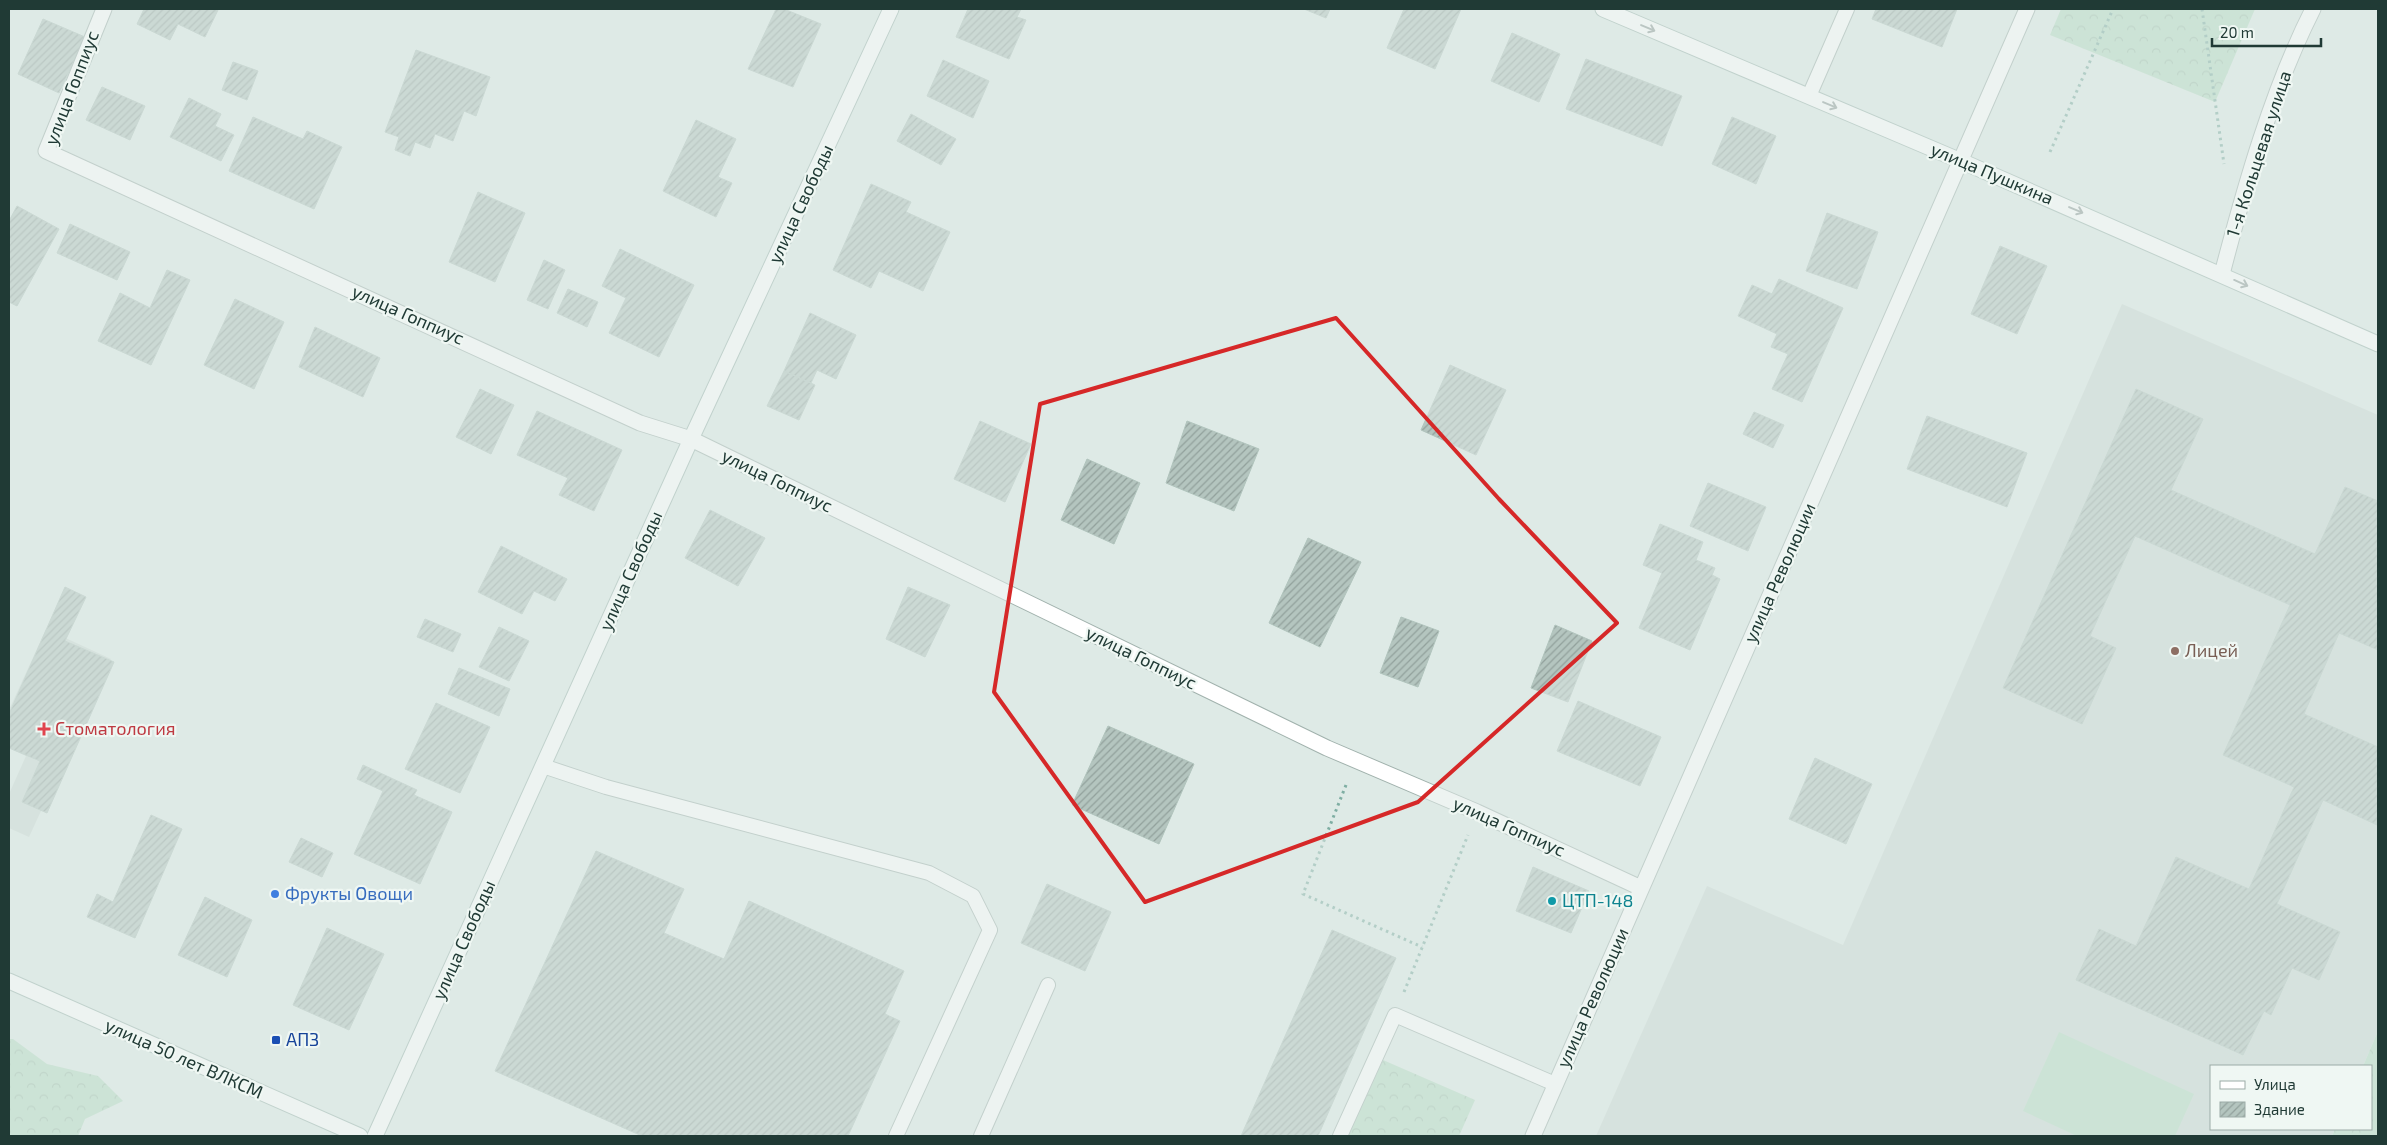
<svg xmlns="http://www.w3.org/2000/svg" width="2387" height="1145" font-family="'Exo 2',sans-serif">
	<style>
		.built { fill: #cddad5 }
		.forest { fill: url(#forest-crowns) }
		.garden { fill: #b7dcc4 }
		.building { fill: url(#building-hatch); stroke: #b1c4bd }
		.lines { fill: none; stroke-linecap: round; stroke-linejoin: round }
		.lane-casing { stroke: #a1b2ad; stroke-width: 16 }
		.street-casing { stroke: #a1b2ad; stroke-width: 17 }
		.secondary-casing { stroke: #9eb6af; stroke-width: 17 }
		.path { stroke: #7faea3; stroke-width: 3; stroke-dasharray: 2.5 4; stroke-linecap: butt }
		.lane { stroke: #fff; stroke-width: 14 }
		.street { stroke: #fff; stroke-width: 15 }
		.secondary { stroke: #fff; stroke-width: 15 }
		.oneway { stroke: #909c9a }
		.marked { fill: none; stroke: #d62828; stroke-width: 4; stroke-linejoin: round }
		.education-dot { fill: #8d6e63; stroke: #eff7f3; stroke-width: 2 }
		.health-dot { fill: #e0444e; stroke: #eff7f3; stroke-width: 2 }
		.shop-dot { fill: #3f7fe0; stroke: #eff7f3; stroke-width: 2 }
		.culture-dot { fill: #0f9aa8; stroke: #eff7f3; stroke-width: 2 }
		.transit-dot { fill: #1a4fb4; stroke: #eff7f3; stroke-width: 2 }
		.labels { text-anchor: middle; stroke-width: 4.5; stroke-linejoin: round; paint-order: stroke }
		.street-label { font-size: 18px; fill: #203a35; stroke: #eff7f3 }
		.education-label { font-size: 18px; fill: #785e54; stroke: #eff7f3; text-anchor: start }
		.health-label { font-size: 18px; fill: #be3a42; stroke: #eff7f3; text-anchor: start }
		.shop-label { font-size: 18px; fill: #366cbe; stroke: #eff7f3; text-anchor: start }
		.culture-label { font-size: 18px; fill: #0d838f; stroke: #eff7f3; text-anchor: start }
		.transit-label { font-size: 18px; fill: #164399; stroke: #eff7f3; text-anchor: start }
	</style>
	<defs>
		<pattern id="forest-crowns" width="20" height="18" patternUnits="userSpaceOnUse" patternTransform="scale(1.25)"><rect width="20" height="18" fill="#b7dcc4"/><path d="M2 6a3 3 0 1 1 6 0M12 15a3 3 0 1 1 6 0" fill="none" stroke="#9dbea9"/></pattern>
		<pattern id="building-hatch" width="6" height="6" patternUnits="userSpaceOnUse" patternTransform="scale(1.25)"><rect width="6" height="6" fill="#b4c5bf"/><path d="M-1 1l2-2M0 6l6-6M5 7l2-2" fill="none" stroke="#92a19c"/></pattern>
	</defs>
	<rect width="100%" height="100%" fill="#deeae6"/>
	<path class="built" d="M2122,304l256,111v616l-15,35h-152v63h124l-3,7h-736l111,-250 136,59z
		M46,629l65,30 -82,178 -20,-9v-34l17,-38 -17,-8v-38z"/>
	<path class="forest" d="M2061,9h194l-40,93 -165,-67z
		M2378,1031v105h-46l3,-7h36v-63h-8z
		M9,1039h4l34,25 51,12 25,25 -38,18 -7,17h-69z
		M1383,1060l92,40 -16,36h-111z"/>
	<path class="garden" d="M2059,1032l135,62 -19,42h-98l-54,-25z"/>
	<path class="building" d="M144,9h71l3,1 -13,27 -27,-13 -8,16 -33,-16z
		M776,9h8l37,15 -28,63 -45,-18z
		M968,9h53l-4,8 9,3 -17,39 -53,-22z
		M1304,9h26l-4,9z
		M1404,9h57l-26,60 -48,-21z
		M1876,9h81l-15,38 -70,-28z
		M43,19l42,18 -26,56 -41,-19z
		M1512,33l48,21 -21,48 -48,-21z
		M416,50l74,27 -14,39 -12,-5 -11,30 -18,-7 -5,14 -15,-6 -5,14 -15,-6 4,-13 -14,-5z
		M1586,59l96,37 -20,50 -96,-37z
		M943,60l46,21 -16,37 -46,-22z
		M233,62l25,9 -11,29 -25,-10z
		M102,87l43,19 -15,34 -44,-20z
		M189,98l32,16 -6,12 19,9 -13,26 -51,-24z
		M911,114l45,25 -15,26 -44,-24z
		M253,117l50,22 4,-8 35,16 -28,62 -85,-38z
		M1732,117l44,19 -20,48 -44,-20z
		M696,120l40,19 -18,38 14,6 -16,34 -53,-26z
		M871,184l40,18 -5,10 44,20 -27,59 -44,-20 -8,17 -38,-18z
		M478,192l47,21 -30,69 -46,-20z
		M17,206l42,23 -42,77 -8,-4v-56l2,-4 -2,-2v-19z
		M1827,213l51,19 -21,57 -51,-18z
		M70,224l60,28 -13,28 -60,-27z
		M2000,246l47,20 -30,68 -46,-20z
		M620,249l74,36 -35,72 -50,-24 17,-35 -24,-12z
		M544,260l21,10 -17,39 -21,-9z
		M167,270l23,10 -39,85 -53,-24 22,-48 30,15z
		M1779,279l64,29 -41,94 -30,-13 16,-35 -17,-7 6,-13 -39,-18 14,-31 20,9z
		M568,289l30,13 -11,25 -30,-14z
		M235,299l49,23 -30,67 -50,-24z
		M810,313l46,22 -20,44 -19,-9 -6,13 -27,-12z
		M315,327l65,31 -17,39 -64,-30z
		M1450,365l56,25 -30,65 -55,-25z
		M784,371l31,14 -16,35 -32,-14z
		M480,389l34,16 -23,49 -35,-17z
		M2136,389l67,30 -32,71 144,64 30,-67 33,14v149l-39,-17 -35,81 74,33v76l-1,2 -54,-25 -46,104 63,28 -21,48 -27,-12 -21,47 -7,-4 -21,44 -167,-75 23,-51 37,17 40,-89 73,32 45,-102 -71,-32 67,-150 -155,-69 -45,100 26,12 -34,76 -79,-36z
		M537,411l85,39 -28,61 -35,-16 9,-17 -51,-23z
		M1754,412l30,13 -11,23 -30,-14z
		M1927,416l100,37 -20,54 -100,-38z
		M980,421l51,23 -26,58 -51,-23z
		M1187,421l72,28 -25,62 -68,-28z
		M1087,459l53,24 -26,61 -53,-24z
		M1708,483l58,24 -18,44 -58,-25z
		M710,510l55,28 -27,48 -53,-28z
		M1660,524l43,18 -7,18 19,8 -3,7 8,4 -30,71 -51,-22 23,-55 -19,-8z
		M1308,538l53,24 -41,85 -51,-24z
		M501,546l66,33 -12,22 -21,-10 -12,23 -44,-22z
		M65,587l21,10 -21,44 49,21 -67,151 -25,-11 18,-41 -31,-13v-34z
		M908,587l42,18 -25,52 -39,-18z
		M1401,617l38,14 -21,56 -38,-14z
		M425,619l36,15 -8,18 -36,-15z
		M1555,625l37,16 -24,61 -37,-14z
		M499,627l30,14 -20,40 -30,-14z
		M459,668l51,21 -11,27 -51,-22z
		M1578,701l83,36 -21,49 -83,-35z
		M436,703l54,24 -30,66 -55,-24z
		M1108,726l86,38 -35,80 -87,-39z
		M1815,758l57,26 -26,60 -57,-25z
		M363,765l54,25 -3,5 38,17 -32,72 -66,-30 29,-63 -26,-12z
		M151,815l31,14 -47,109 -48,-21 10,-23 16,8z
		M301,838l32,15 -11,24 -33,-15z
		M596,851l88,38 -20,44 60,26 25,-58 155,70 -19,43 15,7 -52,115h-206l-147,-65z
		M1533,867l56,24 -18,42 -55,-22z
		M1047,884l64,28 -26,59 -64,-28z
		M205,897l47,23 -25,57 -49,-22z
		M327,928l57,26 -35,76 -56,-25z
		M1332,930l64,28 -78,178h-77z"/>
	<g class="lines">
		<g class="lane-casing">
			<path id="lane" d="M1809,96l38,-87
				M543,766l63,21 323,86 44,23 17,34 -94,206
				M981,1136l67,-151
				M1340,1136l55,-121 160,69"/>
		</g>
		<g class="street-casing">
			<path id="street" d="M104,9l-58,142 594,272 51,16 636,309 150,64 164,76
				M2222,274c23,-88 50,-184 91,-265
				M1533,1136l494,-1127"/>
		</g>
		<g class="secondary-casing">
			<path id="secondary" d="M1603,9l358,152 417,183
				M9,981l351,155
				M375,1136l316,-697 200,-430"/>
		</g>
		<path class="path" d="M2202,9l22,155
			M2050,152l63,-143
			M1346,785l-43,109 119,53
			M1404,992l64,-157"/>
		<use href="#lane" class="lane"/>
		<use href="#street" class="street"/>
		<use href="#secondary" class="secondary"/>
	</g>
	<defs><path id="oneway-shaft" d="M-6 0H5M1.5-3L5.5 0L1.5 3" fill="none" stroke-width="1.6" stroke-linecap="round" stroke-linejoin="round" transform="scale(1.25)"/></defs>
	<g class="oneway">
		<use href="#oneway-shaft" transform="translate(1648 28) rotate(23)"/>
		<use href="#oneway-shaft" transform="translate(1830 105) rotate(23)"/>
		<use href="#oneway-shaft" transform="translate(2076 210) rotate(23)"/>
		<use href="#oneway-shaft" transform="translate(2241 283) rotate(24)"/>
	</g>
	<path d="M0 0H2387V1145H0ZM1336,318l163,181 118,124 -199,179 -273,100 -151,-210 46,-288z" fill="#deeae6" fill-opacity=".55" fill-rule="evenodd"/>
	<path class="marked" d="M1336,318l163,181 118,124 -199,179 -273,100 -151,-210 46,-288z"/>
	<circle class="education-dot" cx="2175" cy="651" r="5"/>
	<path class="health-dot" d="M41.5 721.5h5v5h5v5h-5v5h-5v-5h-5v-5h5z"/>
	<circle class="shop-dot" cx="275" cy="894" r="5"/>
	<circle class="culture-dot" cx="1552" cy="901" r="5"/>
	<rect class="transit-dot" x="271" y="1035" width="10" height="10" rx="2.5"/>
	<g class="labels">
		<g class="street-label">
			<text transform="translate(72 88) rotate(-69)" y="6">улица Гоппиус</text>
			<text transform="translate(2259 154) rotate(-72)" y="6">1-я Кольцевая улица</text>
			<text transform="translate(1992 174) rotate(23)" y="6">улица Пушкина</text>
			<text transform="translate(801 204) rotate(-65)" y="6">улица Свободы</text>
			<text transform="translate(408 315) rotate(24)" y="6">улица Гоппиус</text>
			<text transform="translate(777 481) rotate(26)" y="6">улица Гоппиус</text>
			<text transform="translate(631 571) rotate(-66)" y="6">улица Свободы</text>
			<text transform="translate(1780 573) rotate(-66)" y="6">улица Революции</text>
			<text transform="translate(1141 658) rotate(26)" y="6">улица Гоппиус</text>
			<text transform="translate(1509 827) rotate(24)" y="6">улица Гоппиус</text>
			<text transform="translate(464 940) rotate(-66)" y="6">улица Свободы</text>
			<text transform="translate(1593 998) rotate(-66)" y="6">улица Революции</text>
			<text transform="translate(184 1059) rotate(24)" y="6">улица 50 лет ВЛКСМ</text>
		</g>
		<g class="education-label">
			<text x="2185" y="657">Лицей</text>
		</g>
		<g class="health-label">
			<text x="55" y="735">Стоматология</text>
		</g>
		<g class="shop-label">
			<text x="285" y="900">Фрукты Овощи</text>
		</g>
		<g class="culture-label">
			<text x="1562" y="907">ЦТП-148</text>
		</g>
		<g class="transit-label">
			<text x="286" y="1046">АПЗ</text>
		</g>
	</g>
	<rect width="2387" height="1145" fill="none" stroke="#203a35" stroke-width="20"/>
	<rect x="2210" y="1065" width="162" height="65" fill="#eff7f3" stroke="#9caba7"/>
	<rect x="2220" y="1081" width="25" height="8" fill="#ffffff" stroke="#9caba7"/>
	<text x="2254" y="1090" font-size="15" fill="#203a35">Улица</text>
	<rect x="2220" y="1102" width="25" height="15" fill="url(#building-hatch)" stroke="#9caba7"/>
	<text x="2254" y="1115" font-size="15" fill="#203a35">Здание</text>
	<path d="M2212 38v8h109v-8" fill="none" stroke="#203a35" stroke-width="2.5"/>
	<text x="2220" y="38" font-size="15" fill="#203a35" stroke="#eff7f3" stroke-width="4" paint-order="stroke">20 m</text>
</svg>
